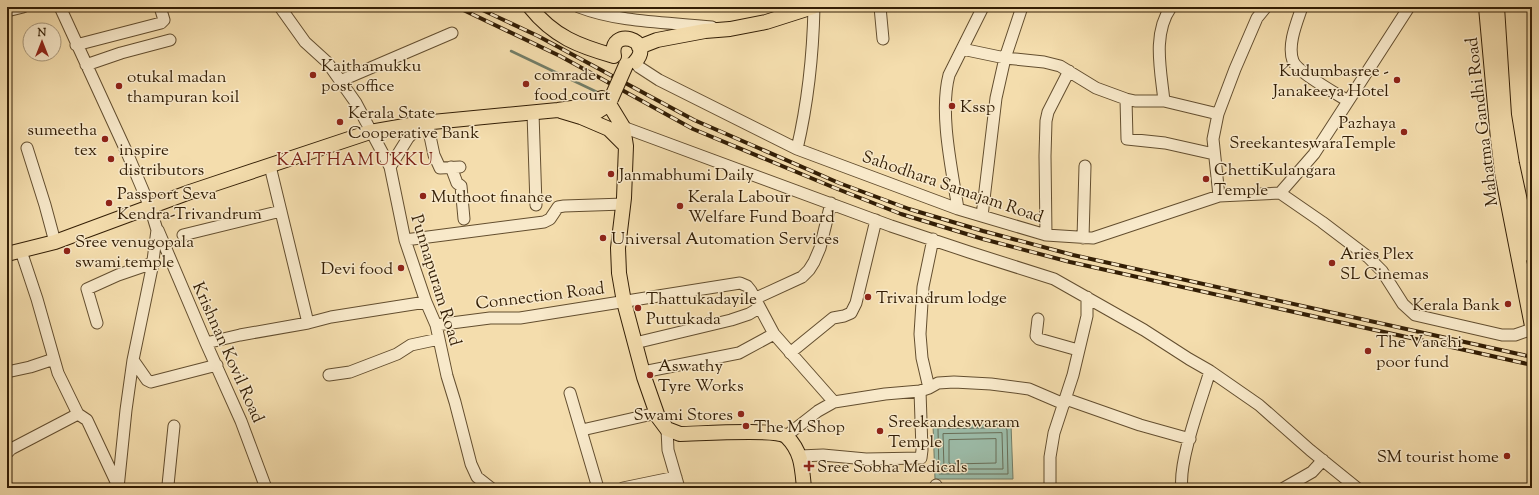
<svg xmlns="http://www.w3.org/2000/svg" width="1539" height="495" font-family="'Sorts Mill Goudy',serif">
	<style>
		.water { fill: #9cbca9; stroke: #727d67 }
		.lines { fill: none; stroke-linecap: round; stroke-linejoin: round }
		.shore { stroke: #686d57; stroke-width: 1 }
		.stream { stroke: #727d67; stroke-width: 2.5 }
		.minor-casing { stroke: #634e2f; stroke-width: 13 }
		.major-casing { stroke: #331e05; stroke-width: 16 }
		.minor { stroke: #f8e9ca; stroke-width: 11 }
		.major { stroke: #f4ddad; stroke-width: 14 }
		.rail-casing { stroke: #331e05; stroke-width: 4 }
		.rail { stroke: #f8e9ca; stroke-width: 2.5; stroke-dasharray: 8; stroke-linecap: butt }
		.major-bridge-casing { stroke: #331e05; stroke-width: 16; stroke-linecap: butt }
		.major-bridge { stroke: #f4ddad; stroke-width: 14 }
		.poi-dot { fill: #8f2418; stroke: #f8e9ca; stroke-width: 1.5 }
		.labels { text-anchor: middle; stroke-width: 3; stroke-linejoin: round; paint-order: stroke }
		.poi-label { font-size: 17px; fill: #331e05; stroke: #f8e9ca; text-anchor: start }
		.street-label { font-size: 17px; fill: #331e05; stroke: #f8e9ca }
		.neighbourhood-label { font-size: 18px; letter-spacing: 1px; fill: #7a1f14; stroke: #f8e9ca }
	</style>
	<rect width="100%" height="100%" fill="#f4ddad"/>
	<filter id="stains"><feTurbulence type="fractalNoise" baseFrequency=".005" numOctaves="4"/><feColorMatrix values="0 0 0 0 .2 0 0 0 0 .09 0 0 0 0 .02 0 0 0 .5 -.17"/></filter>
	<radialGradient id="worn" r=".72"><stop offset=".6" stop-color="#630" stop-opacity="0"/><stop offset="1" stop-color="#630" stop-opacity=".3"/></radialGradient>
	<path class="water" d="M1011,424l2,55h-78l-2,-54z"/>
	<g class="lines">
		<path class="shore" d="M1006,428l1,2 1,44h-69l-1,-45z
			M1002,433l1,36h-59l-1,-35z
			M996,439v24l-45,1 -2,-1v-23z"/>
		<path class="stream" d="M511,51l86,41"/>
		<g class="minor-casing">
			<path id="minor" d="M60,7l68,148 22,52 7,23 -5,38 -19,92 -7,50 -8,78
				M280,7l25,35 22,20 29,41 34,64 15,73 21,62 10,23 11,51 8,26 16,62 6,13 14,11
				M579,7c42,16 89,15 133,20
				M880,7l3,32
				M1302,7c-5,15 -15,38 -9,54 4,11 44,33 55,40
				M7,11l16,-4
				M76,45l85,-22 3,-3 -4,-13
				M962,49l43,9 39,4 16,4 36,22 30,11 9,2h29l54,13
				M86,65l35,-12 49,-13
				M627,65l8,-3 4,5 20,13 138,69 161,60 88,26 47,3 126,-42 61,-3
				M340,81l112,-48
				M1126,99l1,40 38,4 49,11
				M1164,101c-3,-30 -12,-67 7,-94
				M533,113l3,92
				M427,122l7,33 6,13 20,-1
				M617,128l6,-1 268,99 78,26 85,27 90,51 45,29 21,12 49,34 51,45 47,38
				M27,148l18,57 10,37
				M797,149c11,-47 16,-94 17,-142
				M270,166l38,157
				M390,167l18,-29 14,-15
				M451,167l6,16 4,3 3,33
				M1280,193l42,29 46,35 14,14 21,33 12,11 87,20h13l17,-6
				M1280,193l34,-39 95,-147
				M1219,196l-6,-57 5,-25 17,-45 22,-51 9,-11
				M958,209c-6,-39 -19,-96 -9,-134l34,-68
				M982,216l14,-118 9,-40 17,-51
				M158,230l48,113 35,78 25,67
				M183,235l98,-24
				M1046,235l-1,-79 1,-35 2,-9 21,-41
				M1083,238l2,-72
				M405,240l139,-18 6,-3 8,-12 6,-1 60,-2
				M21,251l16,48 21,74 20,41 9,6 31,66
				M754,299l48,-22 7,-7 5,-8 6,-14 11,-45
				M1038,319l-2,17 3,3 39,11
				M97,323l-10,-34 31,-14 35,-12
				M436,325l54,-7h30l220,-35 7,3 4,5 23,43 60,68
				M206,343l34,-8 68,-12 23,-6 95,-15
				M635,343l96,-23 18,-6 10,-6
				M790,353l43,-35 11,-2 7,-3 5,-10 20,-83
				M133,360l14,20 4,2 66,-17
				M7,372l23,-5 24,-8
				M643,372l96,-19 35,-19
				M329,375l21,-3 47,-18 14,-9 28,-6
				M929,388l-7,-30 -2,-24 3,-47 10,-48
				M570,393l28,95
				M1066,399l74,26 50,14
				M667,429l1,21 11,38
				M582,430l75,-17
				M786,436l32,-25 16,-9 51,-8 35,-3 9,-3 9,-5 16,-1 37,2 38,5 35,15
				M7,453l4,-4 67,-35
				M800,456l23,-1 43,4 55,-1 1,-8 -2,-59
				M936,485v3
				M169,488l-1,-3 6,-59
				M623,488l53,-11
				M1050,488v-31l4,-24 19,-58 14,-59v-19
				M1182,488c-4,-26 20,-90 28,-117
				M1284,488l28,-16 11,-12"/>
		</g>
		<g class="major-casing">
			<path id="major" d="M530,7c24,30 49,39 84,49 -6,-30 42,-17 21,6
				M1486,7l12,132 4,34 30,153
				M1497,7l7,108 8,49 20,92
				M639,47l18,-7 48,-9 25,-2 36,-7 47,-15
				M609,104l14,23 3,19 -2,52 -6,50 1,25 5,29 20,75 14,40 9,12 13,5c17,0 97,-6 107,3 15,15 15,31 17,51
				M561,111l20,6 28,12 17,17
				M581,117l11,-2 17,-11
				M7,254l48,-12 135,-50 180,-60 52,-9 136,-13 28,-4 16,-8"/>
		</g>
		<use href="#minor" class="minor"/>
		<use href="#major" class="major"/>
		<g class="rail-casing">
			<path id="rail" d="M457,7l103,49 133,73 142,59 66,26 82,25 87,23 462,103
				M476,7l62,29 156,84 145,63 70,26 74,22 90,24 459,102"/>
		</g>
		<use href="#rail" class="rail"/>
		<g class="major-bridge-casing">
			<path id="major-bridge" d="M611,99l15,-34"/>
		</g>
		<use href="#major-bridge" class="major-bridge"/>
	</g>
	<g class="poi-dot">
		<circle cx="313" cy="75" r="4"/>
		<circle cx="1397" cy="80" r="4"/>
		<circle cx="526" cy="84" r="4"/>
		<circle cx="119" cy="86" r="4"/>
		<circle cx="952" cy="106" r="4"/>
		<circle cx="340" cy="122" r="4"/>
		<circle cx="1404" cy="132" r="4"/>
		<circle cx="105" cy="139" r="4"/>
		<circle cx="111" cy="159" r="4"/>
		<circle cx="611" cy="174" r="4"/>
		<circle cx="1206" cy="179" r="4"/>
		<circle cx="423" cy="196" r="4"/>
		<circle cx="109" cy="203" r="4"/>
		<circle cx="680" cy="206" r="4"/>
		<circle cx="603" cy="238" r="4"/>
		<circle cx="67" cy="251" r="4"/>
		<circle cx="1332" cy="263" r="4"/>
		<circle cx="401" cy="268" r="4"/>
		<circle cx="868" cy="297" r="4"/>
		<circle cx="1508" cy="304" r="4"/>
		<circle cx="638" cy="308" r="4"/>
		<circle cx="1368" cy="351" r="4"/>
		<circle cx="650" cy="375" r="4"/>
		<circle cx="741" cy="414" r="4"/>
		<circle cx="746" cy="426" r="4"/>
		<circle cx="880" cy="431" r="4"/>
		<circle cx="1507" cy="456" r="4"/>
		<path d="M807 460h4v4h4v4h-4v4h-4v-4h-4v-4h4z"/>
	</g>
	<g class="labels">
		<g class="poi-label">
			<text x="321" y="71">Kaithamukku<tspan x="321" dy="20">post office</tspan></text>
			<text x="1389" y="76" text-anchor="end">Kudumbasree -<tspan x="1389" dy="20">Janakeeya Hotel</tspan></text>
			<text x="534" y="80">comrade<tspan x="534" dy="20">food court</tspan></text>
			<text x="127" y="82">otukal madan<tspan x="127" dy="20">thampuran koil</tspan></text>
			<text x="960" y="112">Kssp</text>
			<text x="348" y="118">Kerala State<tspan x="348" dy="20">Cooperative Bank</tspan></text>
			<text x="1396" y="128" text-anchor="end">Pazhaya<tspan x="1396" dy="20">SreekanteswaraTemple</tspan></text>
			<text x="97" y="135" text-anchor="end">sumeetha<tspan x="97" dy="20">tex</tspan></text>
			<text x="119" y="155">inspire<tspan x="119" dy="20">distributors</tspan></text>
			<text x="1214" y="175">ChettiKulangara<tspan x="1214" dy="20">Temple</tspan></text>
			<text x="619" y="180">Janmabhumi Daily</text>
			<text x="117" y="199">Passport Seva<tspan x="117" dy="20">Kendra-Trivandrum</tspan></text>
			<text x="431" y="202">Muthoot finance</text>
			<text x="688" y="202">Kerala Labour<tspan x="688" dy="20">Welfare Fund Board</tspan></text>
			<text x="611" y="244">Universal Automation Services</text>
			<text x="75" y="247">Sree venugopala<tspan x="75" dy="20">swami temple</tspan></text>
			<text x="1340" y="259">Aries Plex<tspan x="1340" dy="20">SL Cinemas</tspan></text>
			<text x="393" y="274" text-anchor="end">Devi food</text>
			<text x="876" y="303">Trivandrum lodge</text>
			<text x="646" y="304">Thattukadayile<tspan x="646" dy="20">Puttukada</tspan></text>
			<text x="1500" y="310" text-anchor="end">Kerala Bank</text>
			<text x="1376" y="347">The Vanchi<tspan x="1376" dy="20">poor fund</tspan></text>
			<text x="658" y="371">Aswathy<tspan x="658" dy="20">Tyre Works</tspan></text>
			<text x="733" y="420" text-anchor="end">Swami Stores</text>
			<text x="888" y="427">Sreekandeswaram<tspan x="888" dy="20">Temple</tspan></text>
			<text x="754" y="432">The M Shop</text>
			<text x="1499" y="462" text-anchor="end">SM tourist home</text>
			<text x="817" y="472">Sree Sobha Medicals</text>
		</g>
		<g class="street-label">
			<text transform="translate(1481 122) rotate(-97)" y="6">Mahatma Gandhi Road</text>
			<text transform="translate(953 186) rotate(19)" y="6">Sahodhara Samajam Road</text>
			<text transform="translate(437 280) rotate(73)" y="6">Punnapuram Road</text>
			<text transform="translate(540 295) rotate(-7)" y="6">Connection Road</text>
			<text transform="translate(229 352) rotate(66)" y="6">Krishnan Kovil Road</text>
		</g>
		<g class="neighbourhood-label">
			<text x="355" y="165">KAITHAMUKKU</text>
		</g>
	</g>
	<rect width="1539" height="495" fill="none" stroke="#f4ddad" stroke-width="24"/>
	<rect x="8" y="8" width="1523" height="479" fill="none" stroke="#331e05" stroke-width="2"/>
	<rect x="12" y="12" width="1515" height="471" fill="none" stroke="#331e05"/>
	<g transform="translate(42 42)"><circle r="19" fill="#f8e9ca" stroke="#a9987b"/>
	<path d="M0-3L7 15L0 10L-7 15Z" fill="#8f2418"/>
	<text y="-6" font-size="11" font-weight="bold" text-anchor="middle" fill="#331e05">N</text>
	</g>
	<rect width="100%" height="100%" filter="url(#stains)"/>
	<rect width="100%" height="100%" fill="url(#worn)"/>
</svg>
